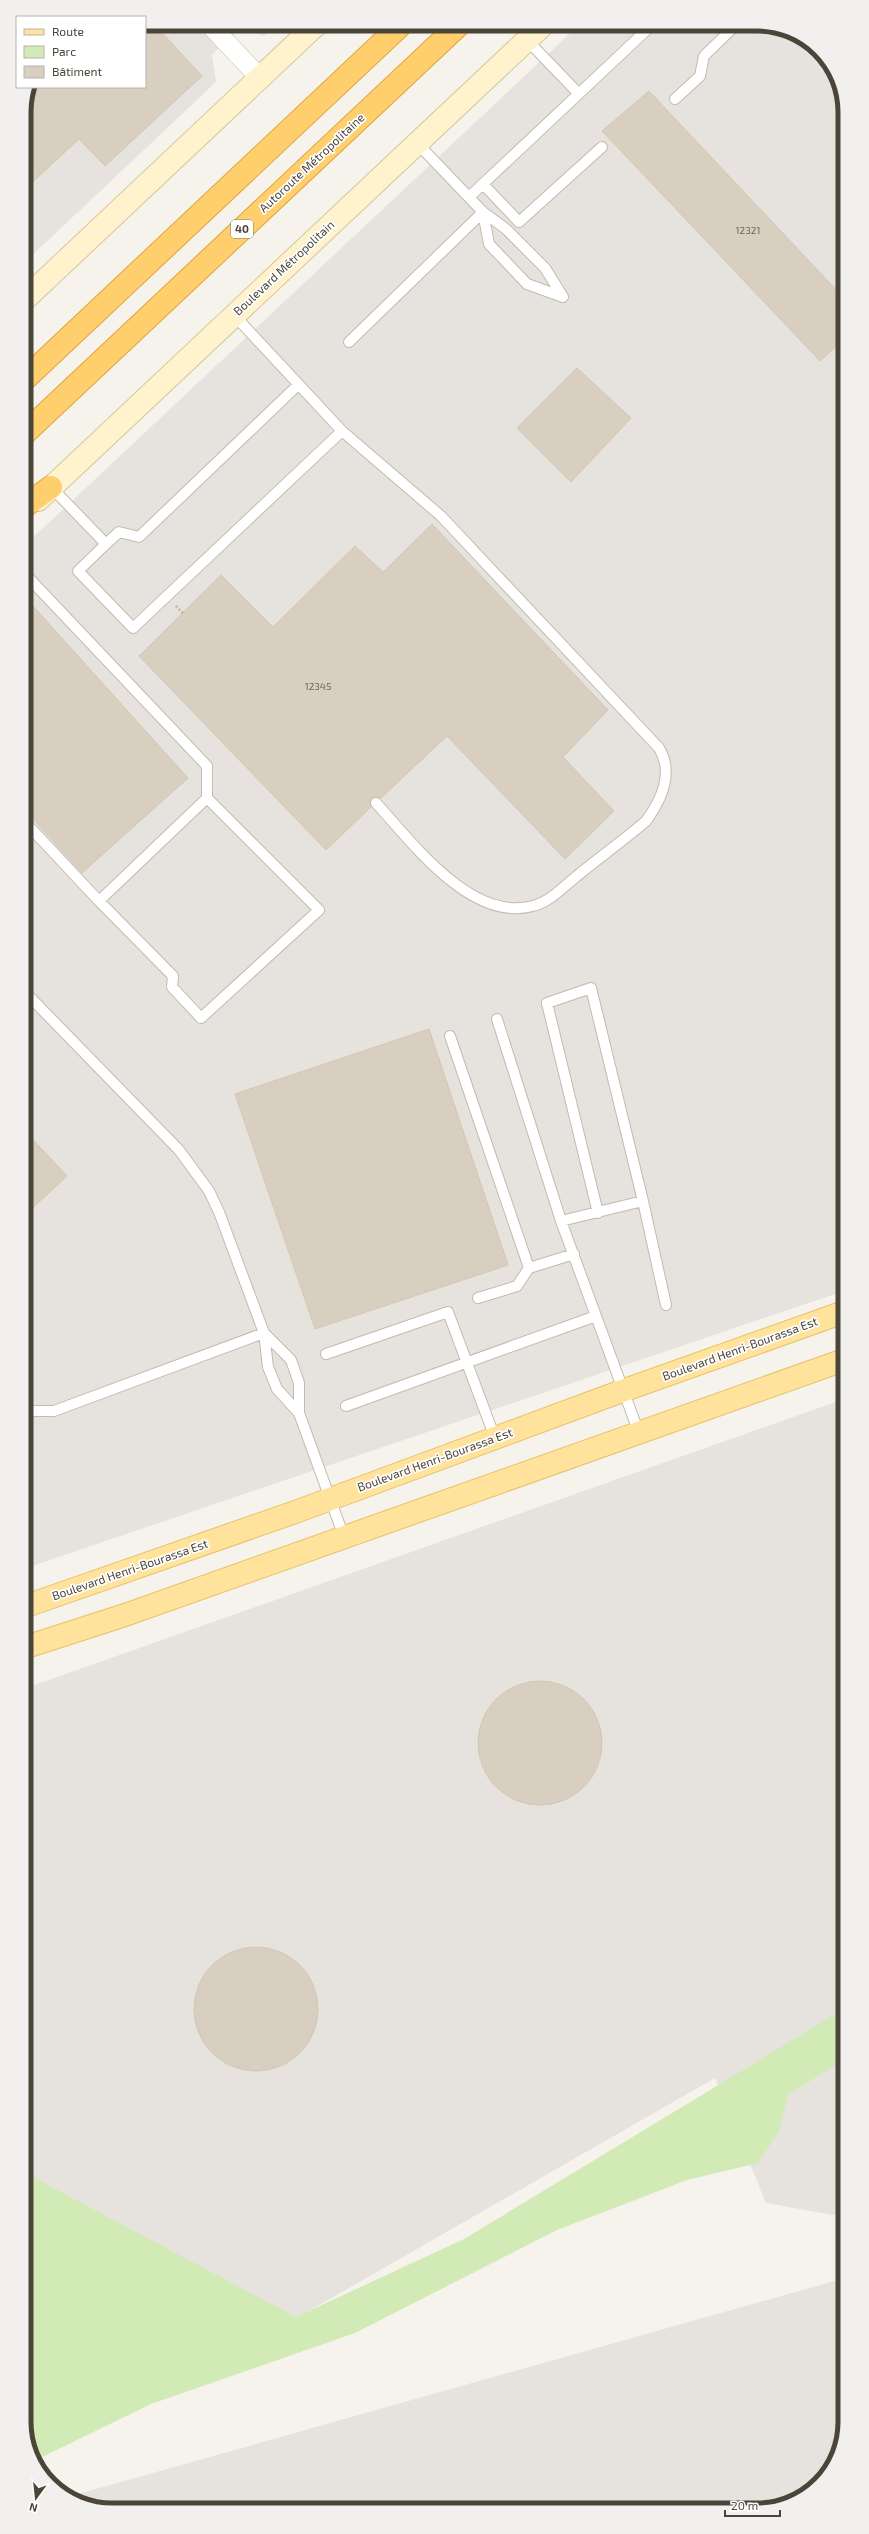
<svg xmlns="http://www.w3.org/2000/svg" width="869" height="2534" font-family="'Exo 2',sans-serif">
	<style>
		.industrial { fill: #e6e2dd }
		.green { fill: #d2eab5 }
		.building { fill: #d8cfc1; stroke: #d3c7b4 }
		.lines { fill: none; stroke-linecap: round; stroke-linejoin: round }
		.lane-casing { stroke: #c2bbae; stroke-width: 12 }
		.street-casing { stroke: #c2bbae; stroke-width: 20 }
		.secondary-casing { stroke: #d6c79b; stroke-width: 24 }
		.primary-casing { stroke: #e6c16a; stroke-width: 24 }
		.highway-casing { stroke: #e0a43c; stroke-width: 24 }
		.path { stroke: #c4b79f; stroke-width: 2.5; stroke-dasharray: 2 2; stroke-linecap: butt }
		.lane { stroke: #fff; stroke-width: 10 }
		.street { stroke: #fff; stroke-width: 19 }
		.secondary { stroke: #fff3cd; stroke-width: 22 }
		.primary { stroke: #ffe39c; stroke-width: 22 }
		.highway { stroke: #ffcf6e; stroke-width: 22 }
		.labels { text-anchor: middle; stroke-width: 3.5; stroke-linejoin: round; paint-order: stroke }
		.number-label { font-size: 10px; fill: #6e675b }
		.shield { fill: #fff; stroke: #817c74; stroke-width: 1 }
		.shield-label { font-size: 11px; font-weight: bold; fill: #4b4439 }
		.street-label { font-size: 12px; fill: #4b4439; stroke: #fff }
		.rim { fill: none; stroke: #4b4439; stroke-width: 5 }
	</style>
	<rect width="100%" height="100%" fill="#f6f3ec"/>
	<path class="industrial" d="M145,24h132l-13,12 -23,-10 -29,29 4,27 -192,181v-157l5,-19h116z
		M580,24h183l52,22 27,43 2,1202 -818,277 -1,-1023z
		M844,1399l1,818 -79,-14 -51,-125 -427,245 -261,-144 -1,-491z
		M845,2278v145l-18,53 -47,31 -674,3 -35,-14z"/>
	<path class="green" d="M839,2012l5,27 1,20 -57,36 -9,36 -21,32 -71,17 -130,50 -202,103 -204,71 -115,56 -9,-15v-271l269,143 168,-78z"/>
	<path class="building" d="M145,24h9l48,52 -97,90 -26,-27 -55,51v-84l5,-19h116z
		M649,91l193,205v45l-22,20 -218,-230z
		M577,368l54,50 -60,64 -54,-54z
		M432,524l176,186 -45,47 51,54 -49,48 -118,-123 -66,62 -6,-1 -4,1v9l-45,43 -187,-194 82,-81 52,52 82,-81 28,26z
		M33,606l155,172 -106,95 -57,-63v-197z
		M429,1029l79,236 -193,64 -80,-235z
		M25,1131l42,45 -41,38 -1,-43z
		M478 1743a62 62 0 1 1 124 0a62 62 0 1 1-124 0Z
		M194 2009a62 62 0 1 1 124 0a62 62 0 1 1-124 0Z"/>
	<g class="lines">
		<g class="lane-casing">
			<path id="lane" d="M527,40l52,54
				M675,99l25,-23 4,-20 33,-32
				M417,143l66,69 23,17 39,39 18,29
				M483,184l36,38 83,-75
				M469,197l184,-173
				M483,212l6,32 38,40 36,13
				M349,342l134,-130
				M342,431l99,85 218,232c15,25 3,51 -13,73 -22,19 -46,36 -69,55 -14,11 -27,26 -44,30 -62,17 -121,-64 -157,-103
				M51,487l55,57 -28,27 55,57 209,-197 -108,-116
				M106,544l13,-12 20,5 159,-152
				M25,574l182,192v32l-108,103 -74,-79
				M99,901l74,75 -1,11 29,31 118,-108 -112,-112
				M25,992l154,158 30,41 10,21 45,121 4,34 9,22 22,24
				M497,1019l64,202 78,212
				M450,1036l79,232 45,-14
				M643,1201l23,104
				M561,1221l82,-20 -52,-213 -44,15 51,210
				M478,1298l39,-12 12,-18
				M264,1333l27,27 8,23v30l45,124
				M326,1354l122,-42 47,126
				M346,1406l250,-90
				M26,1411h28l210,-78"/>
		</g>
		<g class="street-casing">
			<path id="street" d="M209,24l51,54"/>
		</g>
		<g class="secondary-casing">
			<path id="secondary" d="M24,300l293,-276
				M38,500l506,-476"/>
		</g>
		<g class="primary-casing">
			<path id="primary" d="M26,1606l272,-95 324,-120 222,-79
				M26,1647l99,-32 719,-255"/>
		</g>
		<g class="highway-casing">
			<path id="highway" d="M25,379l377,-355
				M25,433l435,-409
				M25,506l26,-19"/>
		</g>
		<path class="path" d="M176,606l7,7"/>
		<use href="#lane" class="lane"/>
		<use href="#street" class="street"/>
		<use href="#secondary" class="secondary"/>
		<use href="#primary" class="primary"/>
		<use href="#highway" class="highway"/>
	</g>
	<g class="labels">
		<g class="number-label">
			<text x="748" y="234">12321</text>
			<text x="318" y="690">12345</text>
		</g>
		<rect class="shield" x="231" y="220" width="22" height="18" rx="3"/>
		<g class="shield-label">
			<text x="242" y="233">40</text>
		</g>
		<g class="street-label">
			<text transform="translate(312 163) rotate(-43)" y="4">Autoroute Métropolitaine</text>
			<text transform="translate(284 268) rotate(-43)" y="4">Boulevard Métropolitain</text>
			<text transform="translate(740 1349) rotate(-20)" y="4">Boulevard Henri-Bourassa Est</text>
			<text transform="translate(435 1460) rotate(-20)" y="4">Boulevard Henri-Bourassa Est</text>
			<text transform="translate(130 1570) rotate(-19)" y="4">Boulevard Henri-Bourassa Est</text>
		</g>
	</g>
	<path d="M0 0H869V2534H0ZM112 31H757A81 81 0 0 1 838 112V2422A81 81 0 0 1 757 2503H112A81 81 0 0 1 31 2422V112A81 81 0 0 1 112 31Z" fill="#f1f0ef" fill-rule="evenodd"/>
	<path class="rim" d="M112 31H757A81 81 0 0 1 838 112V2422A81 81 0 0 1 757 2503H112A81 81 0 0 1 31 2422V112A81 81 0 0 1 112 31Z"/>
	<rect x="16" y="16" width="130" height="72" fill="#ffffff" stroke="#b7b4b0"/>
	<rect x="24" y="29" width="20" height="6" fill="#ffe39c" stroke="#b7b4b0"/>
	<text x="52" y="36" font-size="12" fill="#4b4439">Route</text>
	<rect x="24" y="46" width="20" height="12" fill="#d2eab5" stroke="#b7b4b0"/>
	<text x="52" y="56" font-size="12" fill="#4b4439">Parc</text>
	<rect x="24" y="66" width="20" height="12" fill="#d8cfc1" stroke="#b7b4b0"/>
	<text x="52" y="76" font-size="12" fill="#4b4439">Bâtiment</text>
	<g transform="translate(36 2498) rotate(195)" stroke="#ffffff" stroke-width="3" paint-order="stroke">
	<path d="M0-3L7 15L0 10L-7 15Z" fill="#4b4439"/>
	<text y="-6" font-size="11" font-weight="bold" text-anchor="middle" fill="#4b4439">N</text>
	</g>
	<path d="M725 2510v6h55v-6" fill="none" stroke="#4b4439" stroke-width="2"/>
	<text x="731" y="2510" font-size="12" fill="#4b4439" stroke="#ffffff" stroke-width="3" paint-order="stroke">20 m</text>
</svg>
